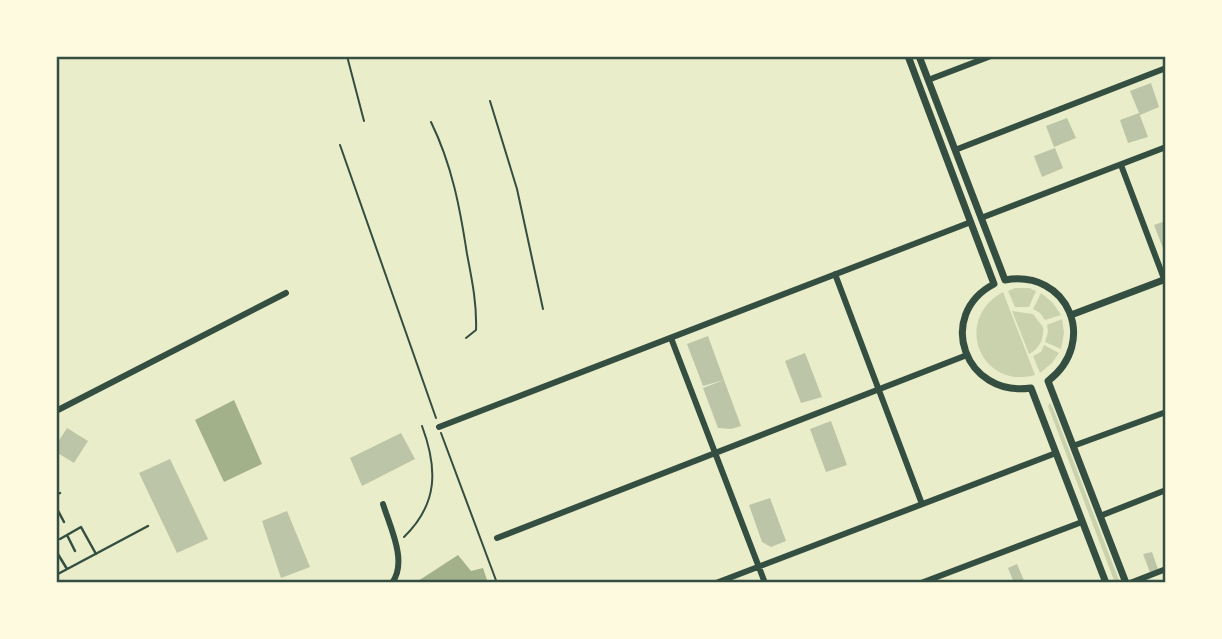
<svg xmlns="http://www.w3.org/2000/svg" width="1222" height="639" font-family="'IBM Plex Sans',sans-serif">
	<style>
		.green { fill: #cad2ad }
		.water { fill: #a3b18a }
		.building { fill: #bcc5a7 }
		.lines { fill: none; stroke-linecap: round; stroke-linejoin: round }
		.path { stroke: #344e41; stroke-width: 2 }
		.service { stroke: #344e41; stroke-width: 2.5 }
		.minor { stroke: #344e41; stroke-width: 6 }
		.tertiary { stroke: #344e41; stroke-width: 7 }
		.neatline { fill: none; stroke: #344e41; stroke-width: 2.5 }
	</style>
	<rect width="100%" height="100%" fill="#e9edc9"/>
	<path class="green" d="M1015,288h14l7,3 -7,16h-14l-7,-16z
		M1003,292l32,83c-54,15 -83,-55 -32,-83z
		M1041,293l12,10 8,12 -16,5 -5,-7 -7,-4z
		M1012,311l21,3 10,13c1,12 -3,21 -14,27z
		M1062,319l2,14 -3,16 -16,-7 3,-10 -1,-7z
		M1044,345l15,8 -7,10 -12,10 -7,-17 8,-4z
		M1050,403l3,5 67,175h-5l-67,-177z"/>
	<path class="water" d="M234,400l28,64 -38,18 -29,-62z
		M458,555l13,16 12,-3 4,12 -3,3h-69z"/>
	<path class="building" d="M1151,83l8,24 -19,8 -1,-2 9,24 -20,6 -8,-23 19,-7 -9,-22z
		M1067,118l9,20 -22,9 -8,-21z
		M1055,148l8,20 -21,9 -8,-21z
		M1166,221v35l-12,-31z
		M708,336l16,44 -21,6 -16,-42z
		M805,353l17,44 -21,6 -16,-42z
		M724,380l17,46 -10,3 -13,-1 -15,-40z
		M831,421l16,44 -21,7 -16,-43z
		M67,428l21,13 -14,22 -18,-11v-7z
		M401,433l14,26 -53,27 -12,-28z
		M170,459l38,80 -31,14 -38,-80z
		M770,498l16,43 -15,6 -9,-5 -13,-37z
		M287,511l23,56 -29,11 -19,-57z
		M1152,552l7,20 -8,3 -8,-21z
		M1017,564l8,19h-11l-6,-15z"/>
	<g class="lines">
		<path class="path" d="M347,56l17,65
			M490,101l27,88 26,120
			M431,122c21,43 29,86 36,132 5,26 10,50 9,76l-10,8
			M340,145l96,273
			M441,433l56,150
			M404,537c34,-33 34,-68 18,-111"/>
		<path class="service" d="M56,495l4,-2
			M56,507l8,15
			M67,535l8,16
			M60,539l21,-12 15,27
			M56,551l11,18
			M56,575l92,-49"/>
		<path class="minor" d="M928,80l63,-24
			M955,150l211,-82
			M1121,165l45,119
			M981,218l185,-71
			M835,274l87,230
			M671,338l94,245
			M56,411l230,-118
			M439,427l532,-205
			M1073,446l93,-34
			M383,504c7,23 25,58 9,79
			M1100,516l66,-26
			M497,538l470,-183
			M716,583l340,-130
			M921,583l161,-61
			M1130,583l36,-14"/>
		<path class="tertiary" d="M908,56l86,228c-59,31 -29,114 37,104l75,195
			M919,56l86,224c63,-11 94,62 43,101l78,202
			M1071,315l95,-36"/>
	</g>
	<rect width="1222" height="639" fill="none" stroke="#fefae0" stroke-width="116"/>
	<rect x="58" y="58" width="1106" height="523" class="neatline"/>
</svg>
